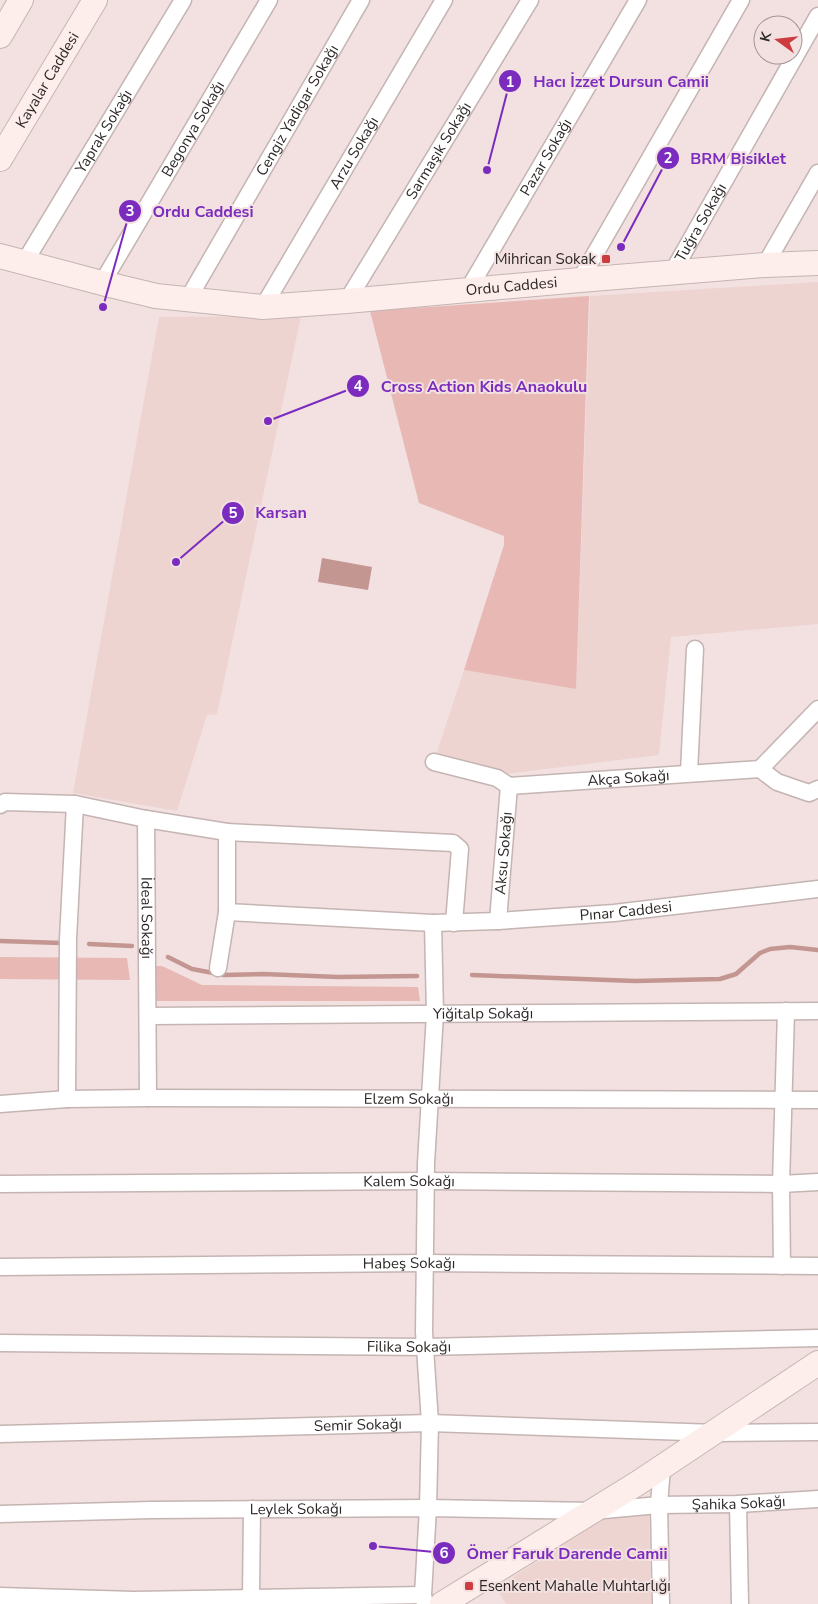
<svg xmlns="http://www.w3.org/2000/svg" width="818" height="1604" font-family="'Nunito Sans',sans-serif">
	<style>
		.built { fill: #edd4d1 }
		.green { fill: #e7b8b4 }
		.water { fill: #c39692 }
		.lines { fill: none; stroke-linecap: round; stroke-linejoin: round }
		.stream { stroke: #c39692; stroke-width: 4.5 }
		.minor-casing { stroke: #c4b4b2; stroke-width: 19 }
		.secondary-casing { stroke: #c4b4b2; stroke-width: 26 }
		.minor { stroke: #fff; stroke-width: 16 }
		.secondary { stroke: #fdeeec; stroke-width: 24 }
		.poi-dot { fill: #cd3d40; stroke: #f2e1e0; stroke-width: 2 }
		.labels { text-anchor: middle; stroke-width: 4; stroke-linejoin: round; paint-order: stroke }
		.street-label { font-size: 15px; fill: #2d2726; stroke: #f2e1e0 }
		.poi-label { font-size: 15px; fill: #2d2726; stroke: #f2e1e0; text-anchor: end }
		.leader { fill: none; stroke: #7b2cbf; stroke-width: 2 }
		.callout-dot { fill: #7b2cbf; stroke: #f2e1e0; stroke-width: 2 }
		.mark-label { font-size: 15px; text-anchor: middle; font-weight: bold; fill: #fff }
		.callout-label { font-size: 16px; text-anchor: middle; font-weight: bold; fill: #7b2cbf; stroke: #f2e1e0; stroke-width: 4; stroke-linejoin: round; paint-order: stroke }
	</style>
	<rect width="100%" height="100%" fill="#f2e1e0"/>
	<path class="built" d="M818,282v342l-147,13 -12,118 -154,19 -70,-16 29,-88 112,19 14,-393z
		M301,316l-84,398 -10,1 -30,96 -104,-18 86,-476z
		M649,1513l2,91h-145l-10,-16 107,-69z"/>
	<path class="green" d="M589,296l-13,393 -112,-19 40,-125v-9l-85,-33 -49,-192z
		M0,957l127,1 3,22 -130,-1z
		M152,966h10l40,19 216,2 2,14h-266z"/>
	<path class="water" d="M322,558l50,9 -4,23 -50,-8z"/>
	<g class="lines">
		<path class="stream" d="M0,941l61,2
			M89,944l43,2
			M168,957l24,12 32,6 39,-1 75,3 79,-1
			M472,975l163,6 85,-2 16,-5 24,-21 10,-4 20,-2 28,3"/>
		<g class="minor-casing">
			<g id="minor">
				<path id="s1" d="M24,263l159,-263"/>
				<path d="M765,265l53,-92"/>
				<path id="s2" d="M672,273l146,-257"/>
				<path d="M580,280l161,-280"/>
				<path id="s3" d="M102,283l167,-283"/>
				<path id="s4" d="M468,290l170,-290"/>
				<path id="s5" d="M188,299l173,-299"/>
				<path id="s6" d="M347,301l183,-301"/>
				<path id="s7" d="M263,307l181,-307"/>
				<path id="s8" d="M434,762l63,16 12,8 251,-17 17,13 32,11 9,-4"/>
				<path d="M760,769l58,-60"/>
				<path d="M689,772l6,-123"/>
				<path id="s9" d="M0,805l5,-3 70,2 71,15 81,13v80l206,11 65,-2 116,-8 204,-24"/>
				<path id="s10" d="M146,819l2,279"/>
				<path d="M227,832l226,11 7,6 -6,74"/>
				<path id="s11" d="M498,921l11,-135"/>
				<path d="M218,968l9,-56"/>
				<path id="s12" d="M148,1016l670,-5"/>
				<path d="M67,1099l1,-160 7,-135"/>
				<path id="s13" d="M0,1104l67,-5 81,-1 670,2"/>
				<path id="s14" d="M0,1184l425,-3 356,3 37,-2"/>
				<path d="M782,1266l-1,-82 5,-173"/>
				<path id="s15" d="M0,1267l424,-4 394,3"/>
				<path id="s16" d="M0,1343l425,4 393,-9"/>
				<path id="s17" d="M0,1434l430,-11 285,10 103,-1"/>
				<path d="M738,1504l2,100"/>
				<path id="s18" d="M0,1514l151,-4 277,-2 165,3 66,-6 79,-1 80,-5"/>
				<path d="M0,1596l134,4 289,-5"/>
				<path d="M251,1597l1,-88"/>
				<path d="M425,1604l-2,-9 5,-87 2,-85 -6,-91 2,-169 9,-149 -2,-91"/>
				<path d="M661,1604l-2,-99 3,-38"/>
			</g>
		</g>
		<g class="secondary-casing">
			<g id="secondary">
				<path d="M0,36l21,-36"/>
				<path id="s19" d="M0,159l95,-159"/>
				<path id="s20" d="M0,256l102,27 54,13 107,11 84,-6 233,-21 185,-15 53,-2"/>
				<path d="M442,1604l196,-121 180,-120"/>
			</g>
		</g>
		<use href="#minor" class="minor"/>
		<use href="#secondary" class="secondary"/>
	</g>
	<g class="poi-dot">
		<rect x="601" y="254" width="10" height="10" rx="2.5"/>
		<rect x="464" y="1581" width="10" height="10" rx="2.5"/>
	</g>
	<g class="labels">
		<g class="street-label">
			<text dy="5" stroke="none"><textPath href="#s19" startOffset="92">Kayalar Caddesi</textPath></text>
			<text dy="5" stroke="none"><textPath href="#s5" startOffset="218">Cengiz Yadigar Sokağı</textPath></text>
			<text dy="5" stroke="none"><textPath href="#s3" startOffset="179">Begonya Sokağı</textPath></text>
			<text dy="5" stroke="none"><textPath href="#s1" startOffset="154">Yaprak Sokağı</textPath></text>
			<text dy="5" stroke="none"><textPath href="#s6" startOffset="176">Sarmaşık Sokağı</textPath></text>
			<text dy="5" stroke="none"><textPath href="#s7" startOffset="179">Arzu Sokağı</textPath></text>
			<text dy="5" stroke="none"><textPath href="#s4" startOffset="154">Pazar Sokağı</textPath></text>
			<text dy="5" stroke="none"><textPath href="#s2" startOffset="58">Tuğra Sokağı</textPath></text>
			<text dy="5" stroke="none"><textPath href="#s20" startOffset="518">Ordu Caddesi</textPath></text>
			<text dy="5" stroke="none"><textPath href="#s8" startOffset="199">Akça Sokağı</textPath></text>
			<text dy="5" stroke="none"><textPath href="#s11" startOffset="68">Aksu Sokağı</textPath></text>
			<text dy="5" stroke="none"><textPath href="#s9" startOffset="710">Pınar Caddesi</textPath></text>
			<text dy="5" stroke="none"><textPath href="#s10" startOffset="99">İdeal Sokağı</textPath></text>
			<text dy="5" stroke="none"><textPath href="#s12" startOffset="335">Yiğitalp Sokağı</textPath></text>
			<text dy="5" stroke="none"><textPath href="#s13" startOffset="409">Elzem Sokağı</textPath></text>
			<text dy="5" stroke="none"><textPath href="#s14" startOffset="409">Kalem Sokağı</textPath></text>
			<text dy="5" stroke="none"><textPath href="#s15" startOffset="409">Habeş Sokağı</textPath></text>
			<text dy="5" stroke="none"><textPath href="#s16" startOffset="409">Filika Sokağı</textPath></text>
			<text dy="5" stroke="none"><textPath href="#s17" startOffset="358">Semir Sokağı</textPath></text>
			<text dy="5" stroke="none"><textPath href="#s18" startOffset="739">Şahika Sokağı</textPath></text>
			<text dy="5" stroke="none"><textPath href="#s18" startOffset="296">Leylek Sokağı</textPath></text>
		</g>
		<g class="poi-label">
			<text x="596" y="264">Mihrican Sokak</text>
			<text x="479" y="1591" text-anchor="start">Esenkent Mahalle Muhtarlığı</text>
		</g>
	</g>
	<path class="leader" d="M487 170L510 81M621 247L668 158M103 307L130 211M268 421L358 386M176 562L233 513M373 1546L444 1553"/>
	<g class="callout-dot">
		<circle cx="487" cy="170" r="5"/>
		<circle cx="621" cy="247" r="5"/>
		<circle cx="103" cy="307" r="5"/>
		<circle cx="268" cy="421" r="5"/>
		<circle cx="176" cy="562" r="5"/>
		<circle cx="373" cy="1546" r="5"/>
		<circle cx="510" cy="81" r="12"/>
		<circle cx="668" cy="158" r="12"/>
		<circle cx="130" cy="211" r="12"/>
		<circle cx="358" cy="386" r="12"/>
		<circle cx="233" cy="513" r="12"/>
		<circle cx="444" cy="1553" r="12"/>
	</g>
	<g class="mark-label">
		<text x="510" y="87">1</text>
		<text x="668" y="163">2</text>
		<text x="130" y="216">3</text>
		<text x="358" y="391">4</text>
		<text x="233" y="518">5</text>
		<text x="444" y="1558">6</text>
	</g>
	<g class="callout-label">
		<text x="621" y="87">Hacı İzzet Dursun Camii</text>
		<text x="738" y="164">BRM Bisiklet</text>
		<text x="203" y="217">Ordu Caddesi</text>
		<text x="484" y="392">Cross Action Kids Anaokulu</text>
		<text x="281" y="518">Karsan</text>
		<text x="567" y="1559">Ömer Faruk Darende Camii</text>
	</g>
	<g transform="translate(778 40) rotate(285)"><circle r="24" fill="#f2e1e0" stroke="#a39796"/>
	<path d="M0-4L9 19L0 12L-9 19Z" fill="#cd3d40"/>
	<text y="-8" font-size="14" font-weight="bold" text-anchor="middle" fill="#2d2726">K</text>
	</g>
</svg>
